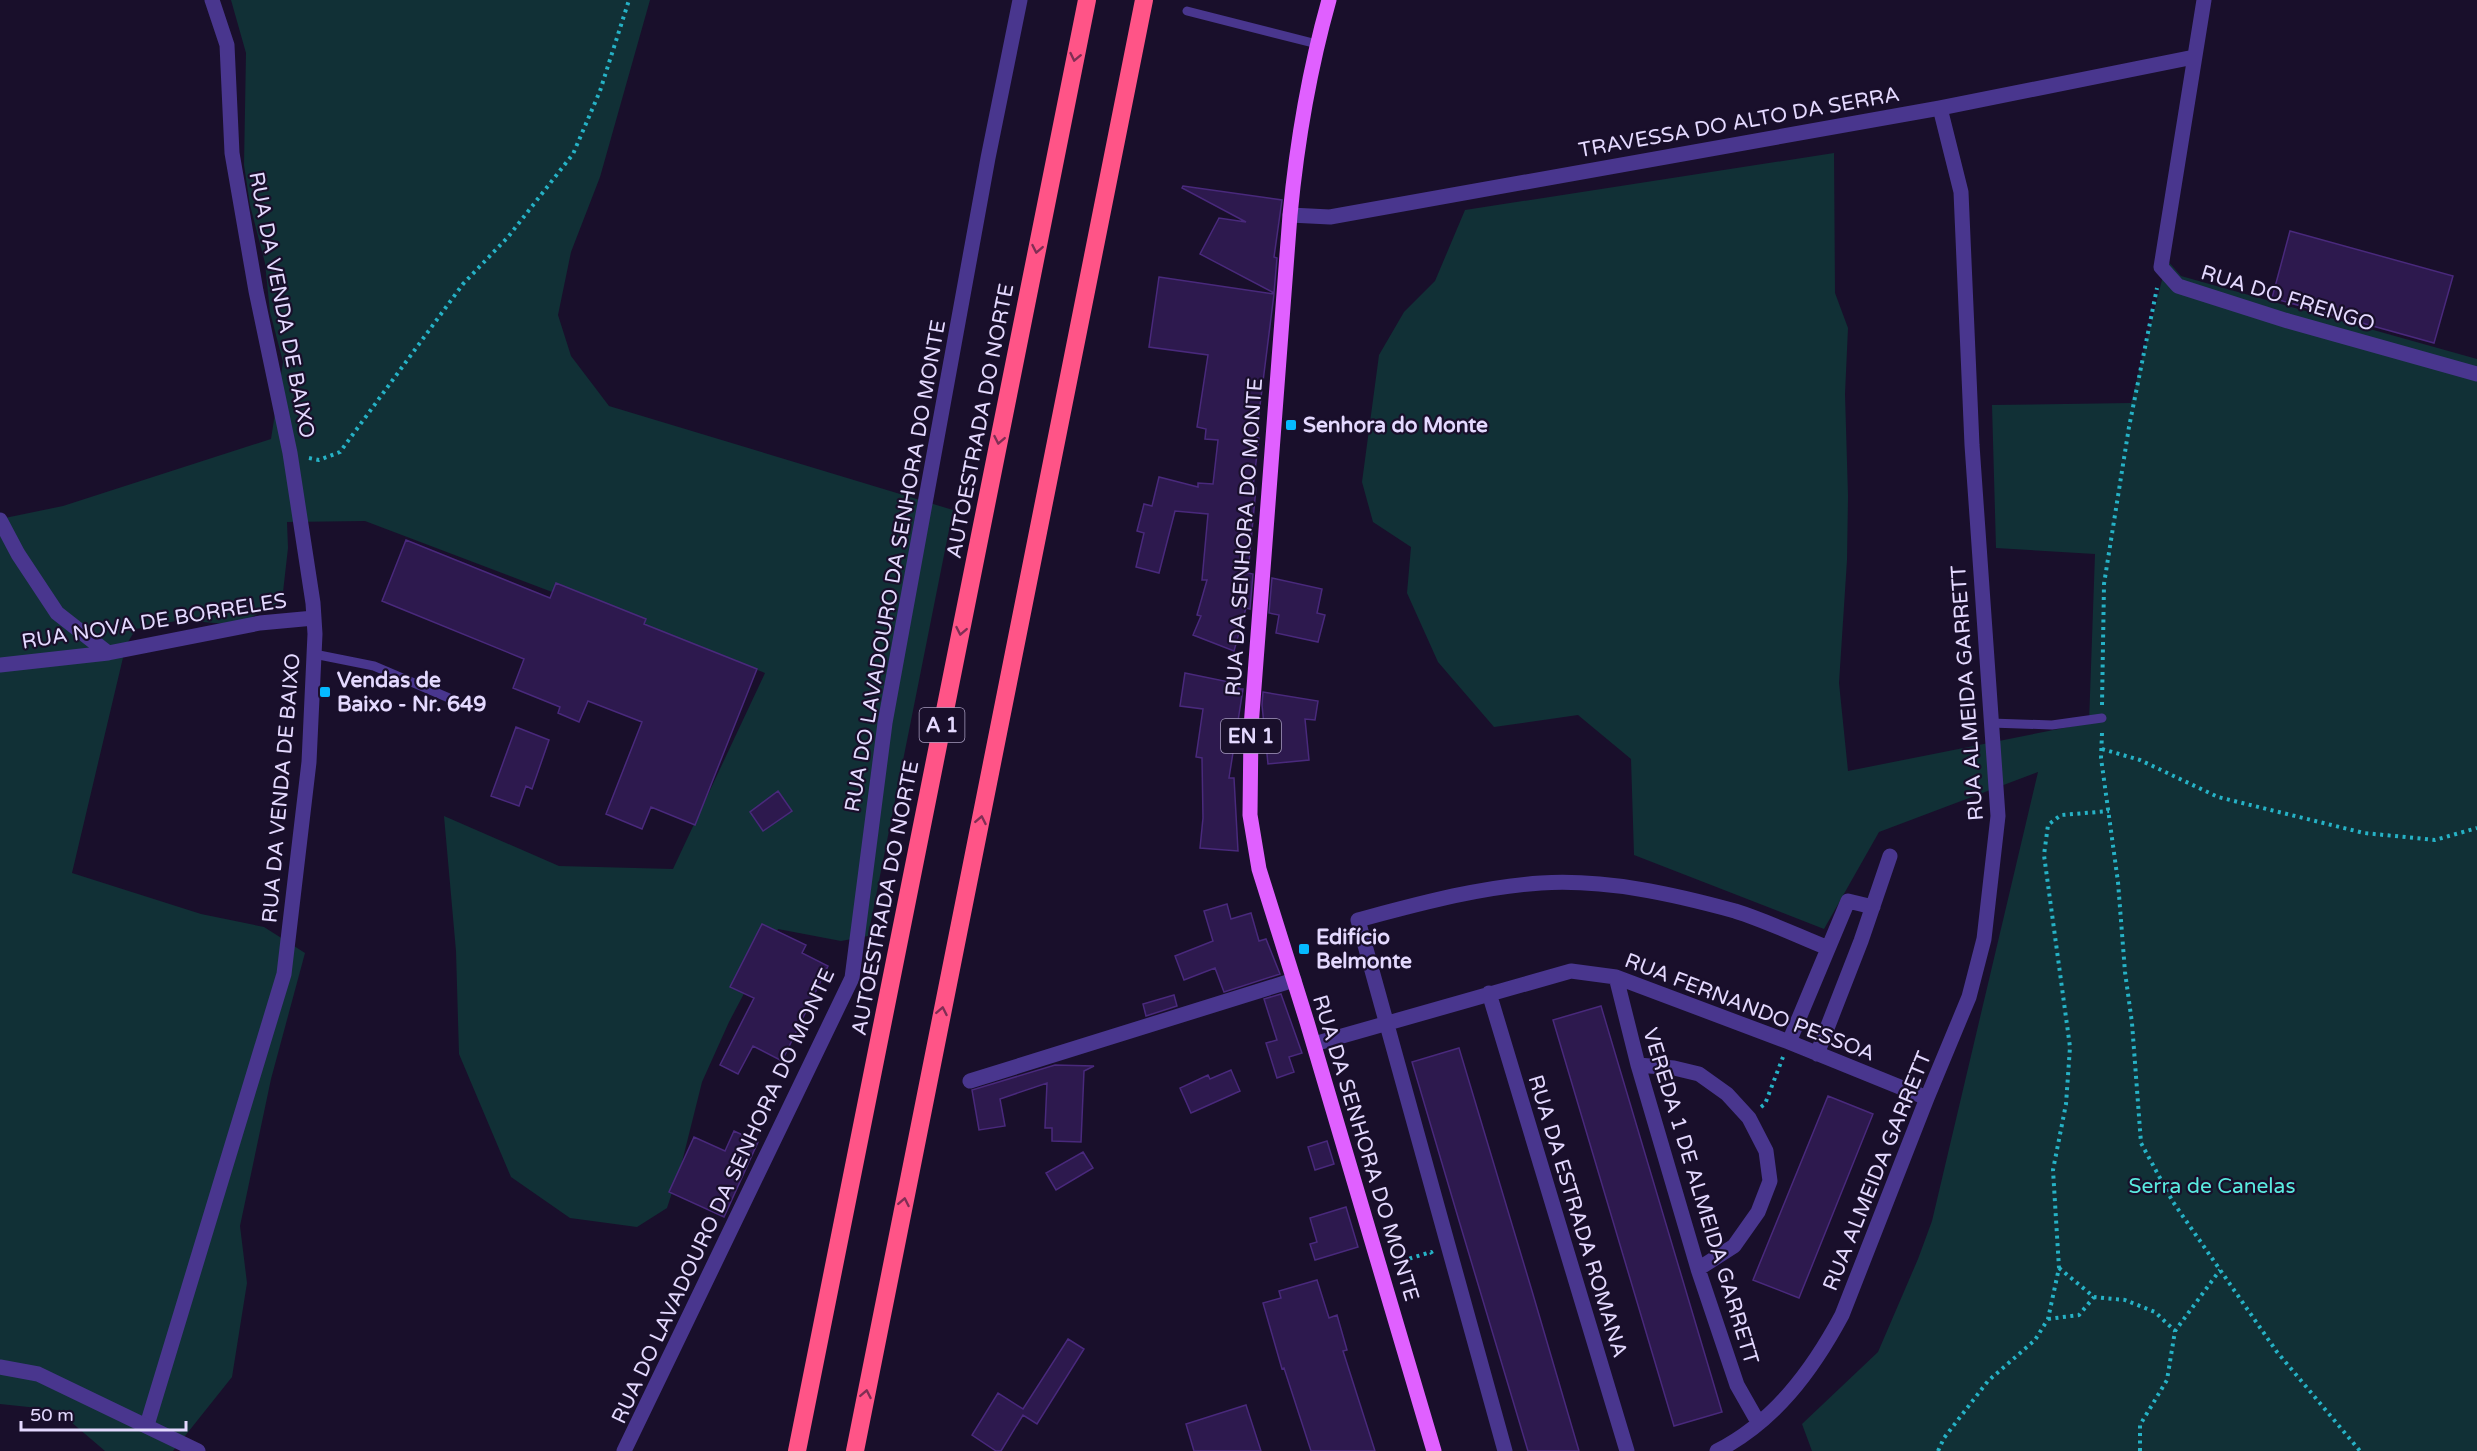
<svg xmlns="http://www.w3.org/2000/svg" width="2477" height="1451" font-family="'Varela Round',sans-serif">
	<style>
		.green { fill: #113036 }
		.building { fill: #2d194e; stroke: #49297c; stroke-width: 1.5 }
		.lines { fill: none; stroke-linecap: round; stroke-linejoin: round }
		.path { stroke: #26b2c6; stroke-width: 4; stroke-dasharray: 3 4.5; stroke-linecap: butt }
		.service { stroke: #49368e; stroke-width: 9 }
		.minor { stroke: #49368e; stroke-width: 15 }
		.tertiary { stroke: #49368e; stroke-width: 15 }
		.primary { stroke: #e060ff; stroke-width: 15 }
		.motorway { stroke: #ff5487; stroke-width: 18 }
		.oneway { stroke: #802e54 }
		.poi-dot { fill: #05b9ff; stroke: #190f2b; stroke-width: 2 }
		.labels { text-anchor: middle; stroke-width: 4.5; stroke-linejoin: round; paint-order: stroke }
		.shield { fill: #190f2b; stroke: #a79cbf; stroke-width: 1.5 }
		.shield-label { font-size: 20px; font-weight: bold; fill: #e4d9ff }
		.street-label { font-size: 21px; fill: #e4d9ff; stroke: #190f2b }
		.poi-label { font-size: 21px; font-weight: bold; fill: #e4d9ff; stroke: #190f2b; text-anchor: start }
		.park-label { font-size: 21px; fill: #5aeae0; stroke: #190f2b }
	</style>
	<rect width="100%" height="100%" fill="#190f2b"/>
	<path class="green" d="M231,0h419l-50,177 -29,75 -13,63 13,41 38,50 344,104 -85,426 -27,5 -63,-12 -49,93 -27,60 -20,80 -15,46 -30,19 -67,-9 -59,-41 -52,-123 -3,-103 -12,-135 115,50 114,3 92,-196 -400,-152 -78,1 1,26 -6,53 -45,24 -56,-5 -45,9 -10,16 -54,228 129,41 63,13 41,26 -34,126 -31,147 7,57 -15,94 -59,74h-68l-48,-41 -57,-6v-885l63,-13 208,-67 12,-77 -13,-50 -5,-49 -15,-58 -6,-40 2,-112z
		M1834,153l1,140 13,35 -3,66 3,102 -1,64 -8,123 9,88 241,-48 6,-169 -99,-6 -4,-143 139,-2 36,-143 14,16 296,83v1092h-665l-10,-27 76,-72 40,-93 14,-38 106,-449 -159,60 -55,97 -190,-74 -3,-96 -53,-44 -84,12 -56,-65 -31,-69 4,-46 -38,-25 -11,-40 17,-127 25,-43 31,-31 30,-71z"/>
	<path class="building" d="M1183,186l99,14 -8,57 3,1 -3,35 -74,-39 19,-36 27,4 -64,-34z
		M2290,231l163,45 -19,67 -162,-45z
		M1159,277l115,17 -18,143 3,1 -6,49 3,1 -8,85 5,1 -3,35 -4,-1 -12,43 -41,-16 8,-19 -4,-1 10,-35h-5l6,-66 -33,-3 -16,62 -23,-6 8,-34 -7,-2 7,-27 8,2 7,-29 39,10v-4l15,1 5,-44 -13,-1 1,-10 -9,-2 11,-72 -59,-8z
		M406,540l144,58 6,-15 90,36 -2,5 113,45 -62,156 -44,-18 -9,22 -36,-15 36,-92 -54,-21 -9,21 -21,-9 2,-6 -47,-19 11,-29 -142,-58z
		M1272,578l50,11 -5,24 8,2 -7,27 -42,-9 3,-18 -10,-2z
		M1185,673l54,11v5h4l-14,89h5l4,73 -38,-3 3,-30 -1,-60 -6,-1 7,-48 -23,-3z
		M1263,692l55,9 -3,19 -10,-1 4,41 -41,4 -6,-59z
		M516,727l33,13 -17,49 -6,-3 -7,20 -28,-10z
		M778,791l14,20 -29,20 -13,-19z
		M1227,904l4,15 20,-6 8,28 7,-2 14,35 -56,18 -9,-24 -31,12 -9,-24 38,-15 -9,-30z
		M762,924l44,21 -4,8 26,13 -46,95 -29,-15 -15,28 -18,-9 34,-67 -24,-11z
		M1281,994l21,59 -13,4 5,15 -17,6 -11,-35 11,-3 -13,-41z
		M1174,995l3,11 -31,10 -3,-12z
		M1601,1006l121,406 -48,14 -121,-406z
		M1459,1048l73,243 47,160h-51l-68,-227 -48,-162z
		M1055,1065l39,1 -10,5 -3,71 -29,-1v-13h-7l2,-45 -47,16 5,27 -26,4 -7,-40z
		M1231,1070l9,21 -49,22 -11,-25 28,-13 2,4z
		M1828,1096l45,18 -74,184 -46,-18z
		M734,1131l24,11 -34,75 -55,-25 25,-55 31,14z
		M1327,1141l7,23 -19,6 -7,-23z
		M1083,1152l10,16 -37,22 -10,-17z
		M1346,1207l12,40 -43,13 -5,-16 7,-2 -7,-24z
		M1317,1280l12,38 8,-3 10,35 -4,1 32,100h-64l-27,-83 -2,1 -19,-66 18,-5 -2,-7z
		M1068,1339l16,10 -47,75 -14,-9 -22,36h-5l-24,-16 26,-42 25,16z
		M1246,1405l15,46h-67l-8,-27z"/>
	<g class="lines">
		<path class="path" d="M309,458l10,2 21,-8 123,-168 45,-47 65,-83 27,-63 29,-91
			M2102,705l2,-121 25,-157 28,-139
			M2102,733l-1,25 17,124 7,90 7,51 9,120 32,59 104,150 83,99
			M2102,749l38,11 78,37 146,36 71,7 42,-12
			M1761,1107l4,-3 18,-47
			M1395,1263l36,-11 1,2
			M2059,1268l35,29 31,3 30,12 20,19
			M2048,1319l31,-4 15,-18
			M1938,1451l6,-13 44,-57 47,-41 13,-21 11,-51 -6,-98 13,-66 4,-57 -26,-192 4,-30 13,-10 48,-4
			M2140,1451v-26l27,-45 8,-49 45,-61"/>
		<path class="service" d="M1187,11l130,33
			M314,654l60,12 75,32
			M1991,723l61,2 50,-7"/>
		<path class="minor" d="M2204,0l-43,267 17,19 110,35 189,53
			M1290,215l40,2 610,-109 254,-51
			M0,520l18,34 39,59 51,40
			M0,665l108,-12 152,-30 54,-5
			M1616,977l22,88 60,204 39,116 21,37
			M1489,993l138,458
			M1789,1042l59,-141 25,6
			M1314,1044l257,-73 45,6 173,65 138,56
			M1817,1054l44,-113 29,-85
			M1638,1065l36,3 25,6 28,20 22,24 17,33 4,30 -12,31 -24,34 -36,23
			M970,1081l324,-101
			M147,1425l137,-451 25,-212 6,-128 -2,-31 -23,-150 -34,-162 -24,-138 -5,-108 -15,-45
			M624,1451l228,-473 33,-255 103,-565 32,-158
			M1505,1451l-147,-531c60,-16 121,-33 183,-37 65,-4 132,11 194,28 32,10 63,25 93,37
			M1717,1451c57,-29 95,-80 125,-136l85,-217 42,-101 15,-58 14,-123 -26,-371 -11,-253 -21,-84"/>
		<path class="tertiary" d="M0,1367l38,7 160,77"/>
		<path class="primary" d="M1329,0c-20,71 -32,142 -39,215l-39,512 -1,88 9,54 48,153 127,429"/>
		<path class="motorway" d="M797,1451l290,-1451
			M855,1451l289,-1451"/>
	</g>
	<defs><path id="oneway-chevron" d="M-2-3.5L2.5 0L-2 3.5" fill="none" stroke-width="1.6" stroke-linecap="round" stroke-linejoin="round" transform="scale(1.5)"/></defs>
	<g class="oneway">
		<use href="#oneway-chevron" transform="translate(1075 57) rotate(102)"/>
		<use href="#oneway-chevron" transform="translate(1037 249) rotate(101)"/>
		<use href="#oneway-chevron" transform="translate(999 440) rotate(101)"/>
		<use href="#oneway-chevron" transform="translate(961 631) rotate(101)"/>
		<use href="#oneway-chevron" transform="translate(981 820) rotate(-79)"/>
		<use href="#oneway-chevron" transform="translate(942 1011) rotate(-79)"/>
		<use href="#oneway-chevron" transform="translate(904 1202) rotate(-79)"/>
		<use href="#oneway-chevron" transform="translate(866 1394) rotate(-79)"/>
	</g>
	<g class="poi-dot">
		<rect x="1285" y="419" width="12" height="12" rx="3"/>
		<rect x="319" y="686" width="12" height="12" rx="3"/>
		<rect x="1298" y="943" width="12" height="12" rx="3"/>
	</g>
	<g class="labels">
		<g class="shield">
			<rect x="919.5" y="708" width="45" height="34" rx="4.5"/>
			<rect x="1221" y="719" width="60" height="34" rx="4.5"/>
		</g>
		<g class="shield-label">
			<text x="942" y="732">A 1</text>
			<text x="1251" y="743">EN 1</text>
		</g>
		<g class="street-label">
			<text transform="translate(1739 122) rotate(-10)" y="7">TRAVESSA DO ALTO DA SERRA</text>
			<text transform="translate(2288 298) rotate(17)" y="7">RUA DO FRENGO</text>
			<text transform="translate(282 305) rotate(79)" y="7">RUA DA VENDA DE BAIXO</text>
			<text transform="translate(980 421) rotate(-79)" y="7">AUTOESTRADA DO NORTE</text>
			<text transform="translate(1244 537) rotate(-86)" y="7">RUA DA SENHORA DO MONTE</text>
			<text transform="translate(895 566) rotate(-80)" y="7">RUA DO LAVADOURO DA SENHORA DO MONTE</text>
			<text transform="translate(154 621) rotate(-9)" y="7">RUA NOVA DE BORRELES</text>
			<text transform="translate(1967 693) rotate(-94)" y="7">RUA ALMEIDA GARRETT</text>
			<text transform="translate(281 788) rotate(-85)" y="7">RUA DA VENDA DE BAIXO</text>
			<text transform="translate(885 898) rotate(-79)" y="7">AUTOESTRADA DO NORTE</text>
			<text transform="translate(1750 1007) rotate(21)" y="7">RUA FERNANDO PESSOA</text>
			<text transform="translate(1366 1148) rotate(73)" y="7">RUA DA SENHORA DO MONTE</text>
			<text transform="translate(1877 1171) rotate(-68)" y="7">RUA ALMEIDA GARRETT</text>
			<text transform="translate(723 1196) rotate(-65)" y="7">RUA DO LAVADOURO DA SENHORA DO MONTE</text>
			<text transform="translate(1701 1196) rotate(73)" y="7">VEREDA 1 DE ALMEIDA GARRETT</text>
			<text transform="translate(1578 1216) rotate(73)" y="7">RUA DA ESTRADA ROMANA</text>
		</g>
		<g class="poi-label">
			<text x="1303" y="432">Senhora do Monte</text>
			<text x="337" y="687">Vendas de<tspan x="337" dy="24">Baixo - Nr. 649</tspan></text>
			<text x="1316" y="944">Edifício<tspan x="1316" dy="24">Belmonte</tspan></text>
		</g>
		<g class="park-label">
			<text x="2212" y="1193">Serra de Canelas</text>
		</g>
	</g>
	<path d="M21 1421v9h165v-9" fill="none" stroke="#e4d9ff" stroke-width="3"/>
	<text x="30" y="1421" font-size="18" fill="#e4d9ff" stroke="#190f2b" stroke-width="4.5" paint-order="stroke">50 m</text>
</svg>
